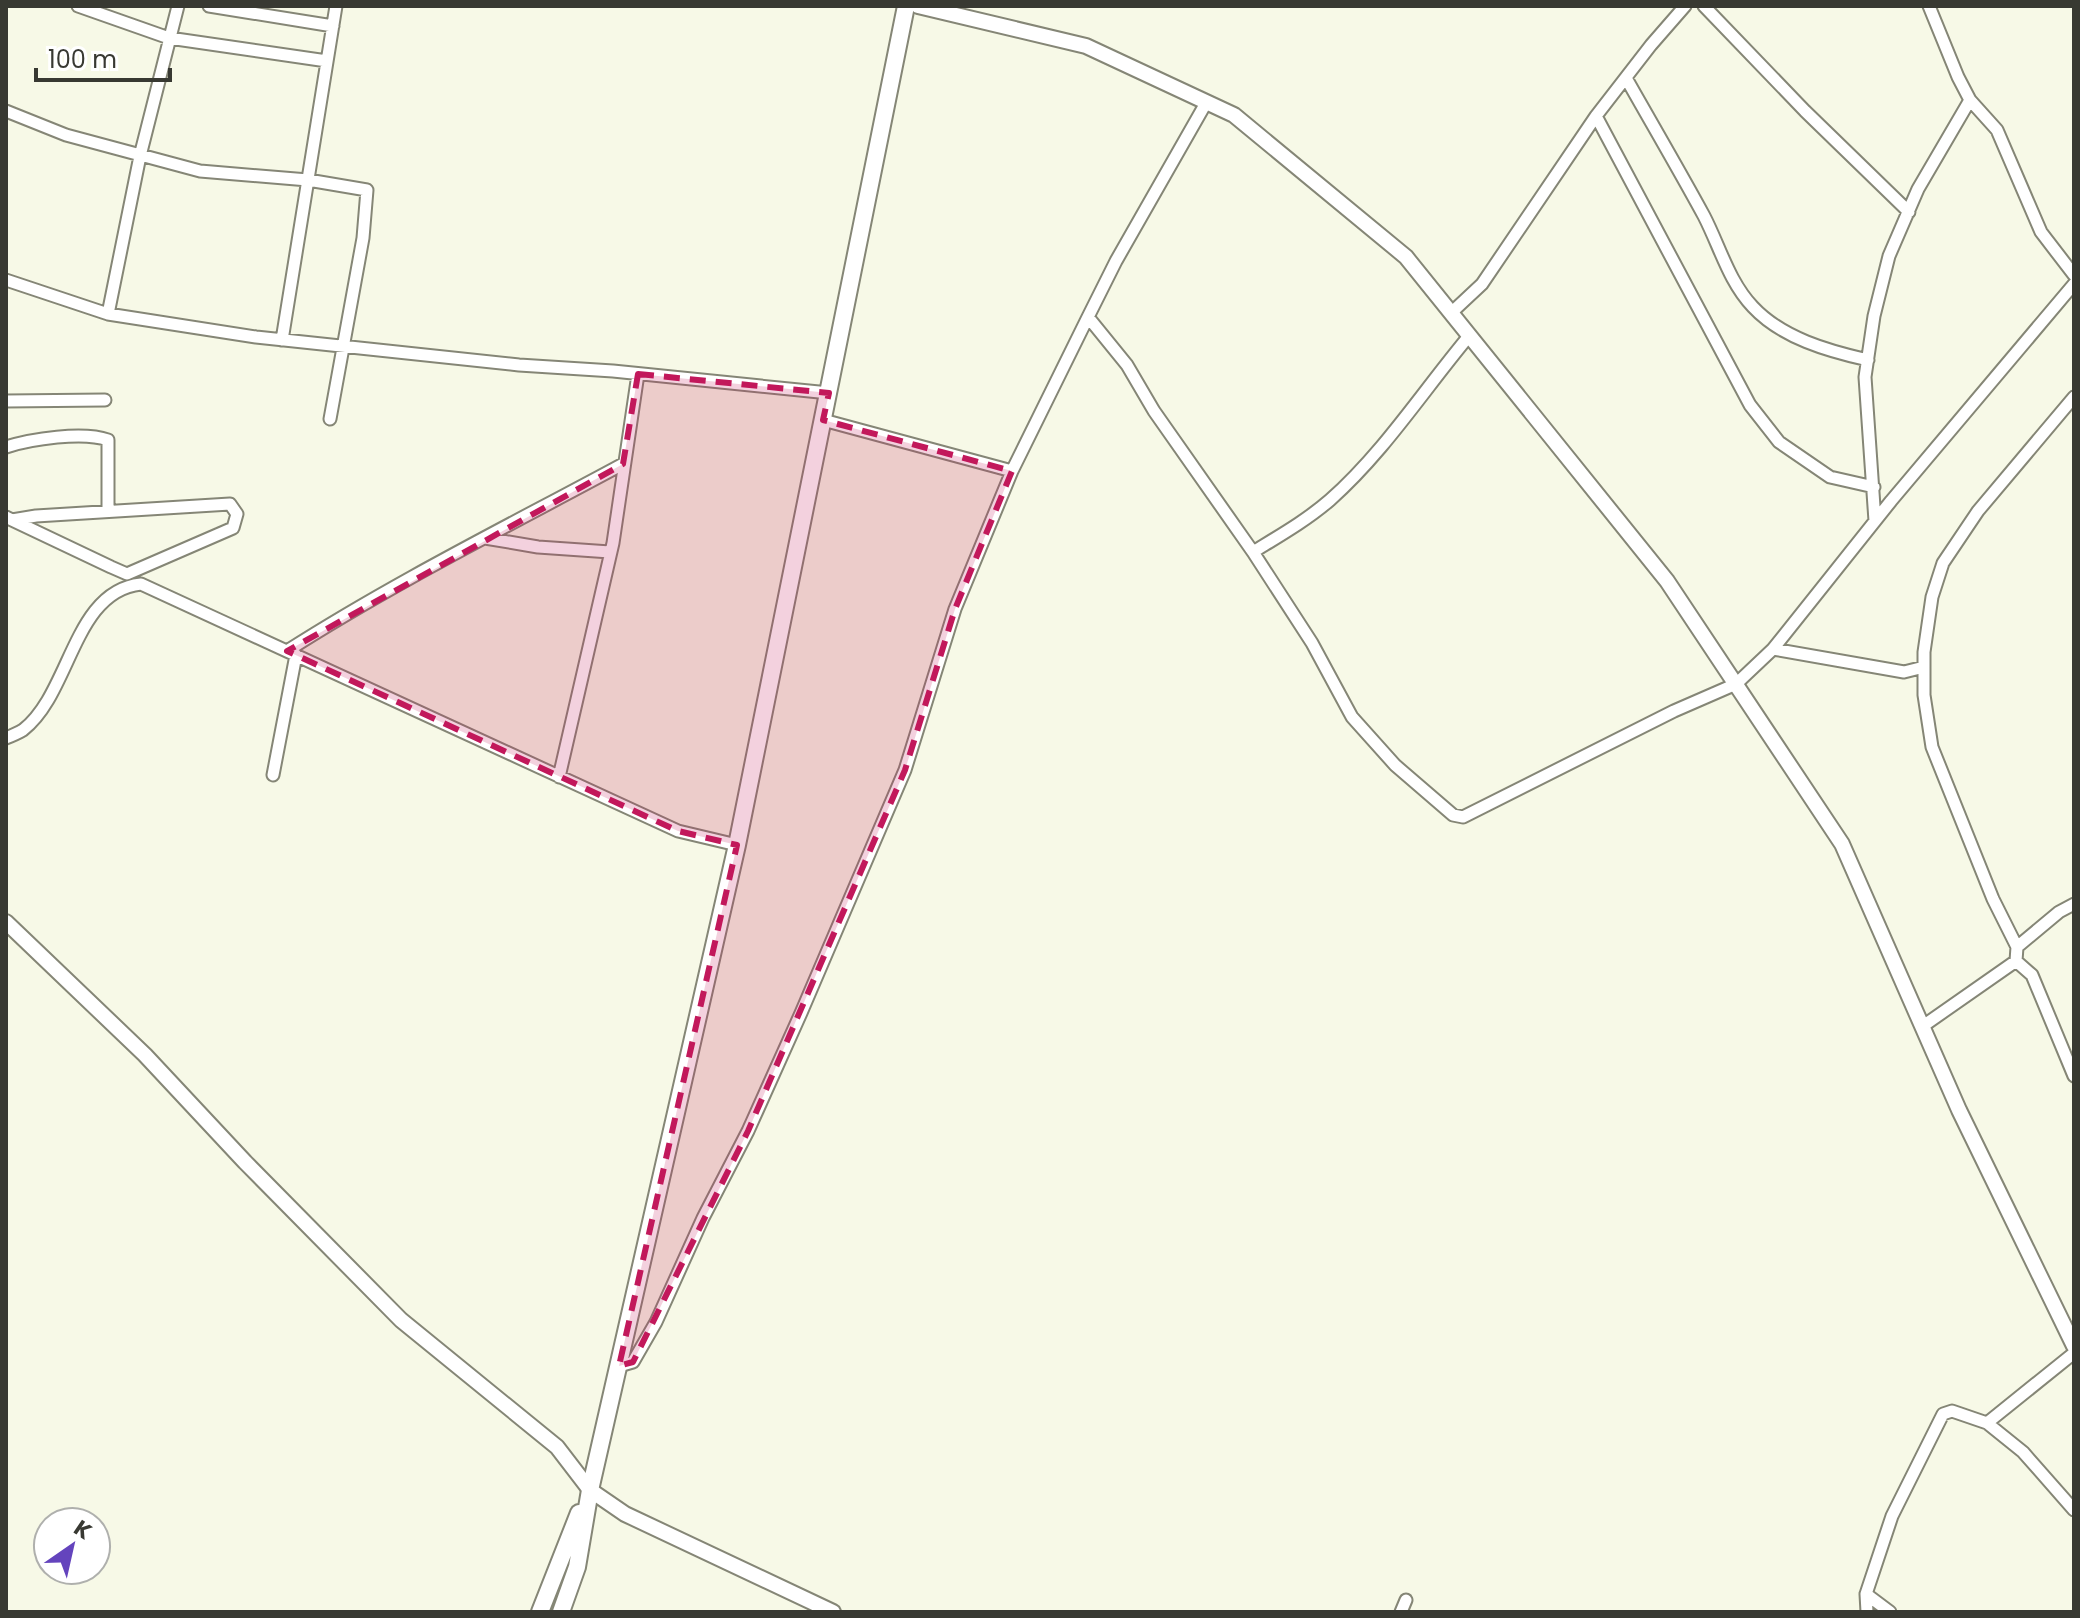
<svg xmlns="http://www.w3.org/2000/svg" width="2080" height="1618" font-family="Poppins,sans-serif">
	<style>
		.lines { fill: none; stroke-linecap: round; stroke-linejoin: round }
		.minor-casing { stroke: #858676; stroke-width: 15 }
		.tertiary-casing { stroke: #858676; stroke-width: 18 }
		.secondary-casing { stroke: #858676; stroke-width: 20 }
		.minor { stroke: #fff; stroke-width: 11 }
		.tertiary { stroke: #fff; stroke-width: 14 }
		.secondary { stroke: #fff; stroke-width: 16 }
		.marked { fill: #c2185b; fill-opacity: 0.2; stroke: #c2185b; stroke-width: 6; stroke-dasharray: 16 10; stroke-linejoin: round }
	</style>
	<rect width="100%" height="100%" fill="#f7f9e7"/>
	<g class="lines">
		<g class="minor-casing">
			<path id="minor" d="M78,6l91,32 158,23
				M209,6l124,20
				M1704,6l101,105 104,101
				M1929,6l29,71 12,23 27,30 44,102 33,43
				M1626,78c26,46 53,92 78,138 16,31 25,66 49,91 29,31 75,44 115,53
				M6,111l60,24 134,36 108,9 59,10 -4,48 -33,181
				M1596,116l154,289 29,37 51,35 44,10
				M6,280l102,34 148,23 263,28 94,6 216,22
				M1451,313l31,-29 114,-168 55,-71 34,-39
				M108,314l32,-158 38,-150
				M1088,317l28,-56 90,-158
				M282,340l54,-334
				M6,401l99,-1
				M823,420l189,51
				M6,447c25,-8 77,-16 102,-7v71
				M6,517l6,3 99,47 16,7 106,-46 4,-14 -7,-10 -194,12 -24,4
				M1875,521l-10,-144 9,-61 15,-60 29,-67 52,-89
				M485,538l53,9 72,5
				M1253,552c26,-16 54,-32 77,-52 54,-48 93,-109 139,-164
				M1773,649l131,23 20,-5
				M287,651c108,-69 223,-126 336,-187
				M6,738c5,-2 12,-5 17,-8 48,-37 50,-139 118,-146l537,247 59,14
				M273,775l23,-120
				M559,777l54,-234 25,-169
				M2017,947l42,-35 15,-8
				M2016,961l16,14 42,101
				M1923,1026l93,-65 1,-14 -24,-48 -61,-152 -8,-52v-43l8,-55 11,-34 35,-52 96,-114
				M619,1366l14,-4 23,-40 47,-104 45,-87 53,-118 104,-243 50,-161 57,-138 76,-154 39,48 27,46 99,141 59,91 40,74 43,48 58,50 10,2 211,-106 62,-27 37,-35 118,-148 183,-217
				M1987,1423l36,29 51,58
				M1866,1594l24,18
				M1401,1612l5,-12
				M1867,1612l-1,-18 26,-78 51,-102 9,-3 35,12 87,-70"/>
		</g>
		<g class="tertiary-casing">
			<path id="tertiary" d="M918,6l168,40 148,69 172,142 261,324 175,263 117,266 115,236
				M6,922l139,133 100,107 156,158 156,127 33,43 35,24 208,98"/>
		</g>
		<g class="secondary-casing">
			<path id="secondary" d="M540,1612l39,-99
				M561,1612l16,-45 13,-77 147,-645 169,-839"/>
		</g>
		<use href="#minor" class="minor"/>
		<use href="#tertiary" class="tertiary"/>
		<use href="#secondary" class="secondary"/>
	</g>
	<path class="marked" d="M638,374l191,19 -6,27 189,51 -57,138 -50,161 -157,361 -115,231 -14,4 118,-521 -59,-14 -391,-180 336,-187z"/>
	<rect width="2080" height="1618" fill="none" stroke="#383932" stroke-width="16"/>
	<g transform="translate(72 1546) rotate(34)"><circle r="38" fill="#ffffff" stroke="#afb0ad" stroke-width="2"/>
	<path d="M0-6L14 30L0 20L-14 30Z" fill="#6444bd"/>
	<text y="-12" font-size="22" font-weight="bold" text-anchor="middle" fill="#383932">K</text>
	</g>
	<path d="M36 68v12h134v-12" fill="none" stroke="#383932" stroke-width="4"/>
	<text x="48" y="68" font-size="24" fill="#383932" stroke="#ffffff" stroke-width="6" paint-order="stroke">100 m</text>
</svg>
